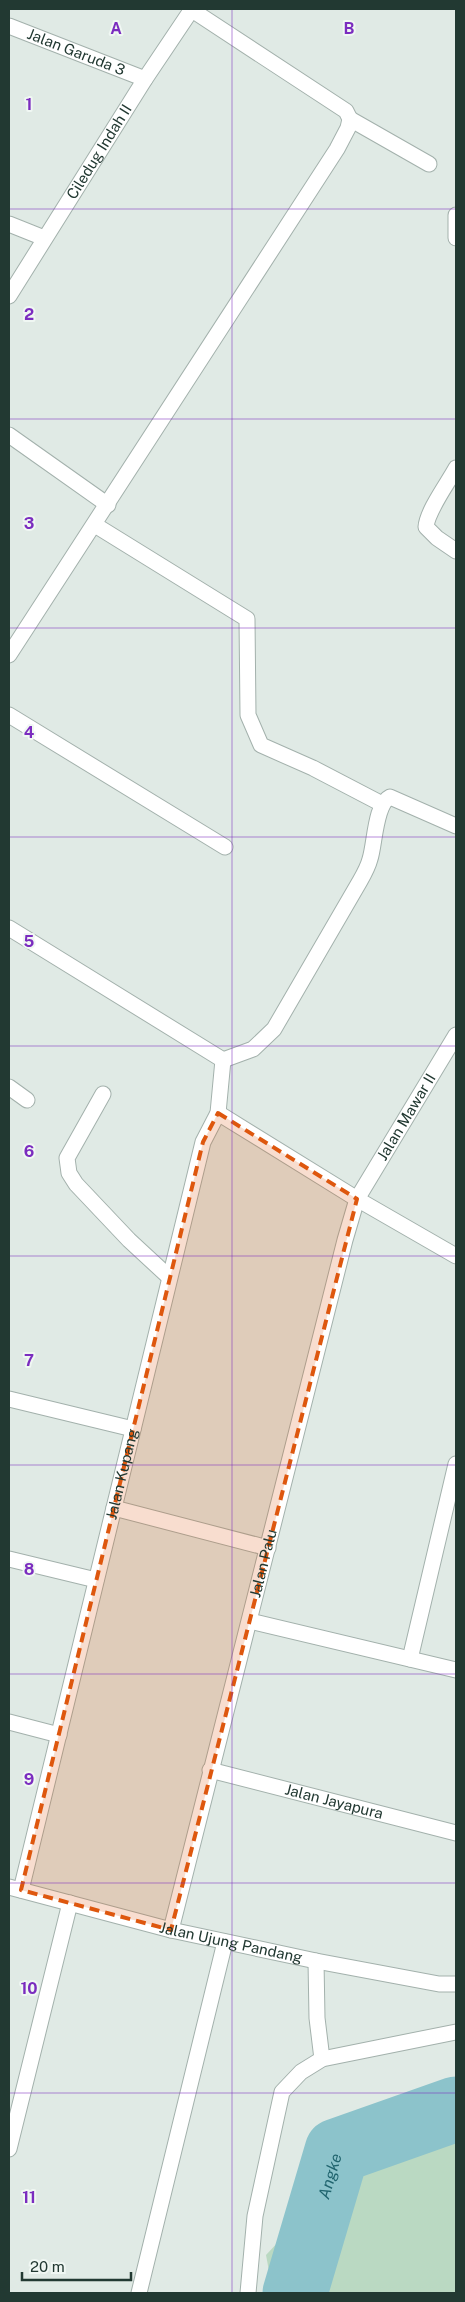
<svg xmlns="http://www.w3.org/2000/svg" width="465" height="2302" font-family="'Public Sans',sans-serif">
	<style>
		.green { fill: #bad9c2 }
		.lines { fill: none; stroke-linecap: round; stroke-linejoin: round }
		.river { stroke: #8cc3cb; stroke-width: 65 }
		.minor-casing { stroke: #a3b1ac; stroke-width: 17 }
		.tertiary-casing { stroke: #a3b1ac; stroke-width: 17 }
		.minor { stroke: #fff; stroke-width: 15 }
		.tertiary { stroke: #fff; stroke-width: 15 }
		.marked { fill: #de570e; fill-opacity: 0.2; stroke: #de570e; stroke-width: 4; stroke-dasharray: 10 6; stroke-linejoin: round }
		.grid { fill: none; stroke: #7b2cbf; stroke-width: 1; stroke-opacity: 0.55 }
		.labels { text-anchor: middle; stroke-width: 4; stroke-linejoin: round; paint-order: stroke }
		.street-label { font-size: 15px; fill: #223932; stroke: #f0f7f3 }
		.water-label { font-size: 16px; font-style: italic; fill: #21656f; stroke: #f0f7f3 }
		.grid-label { font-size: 16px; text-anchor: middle; font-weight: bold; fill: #7b2cbf; stroke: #f0f7f3; stroke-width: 4; stroke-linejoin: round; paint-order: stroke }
	</style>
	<rect width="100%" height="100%" fill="#e0eae5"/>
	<path class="green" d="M456,2133v160h-183l-7,-38 89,-95z"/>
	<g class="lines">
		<path class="river" id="s1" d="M295,2293l42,-142 119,-42"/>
		<g class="minor-casing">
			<g id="minor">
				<path id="s2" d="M9,26l136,53"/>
				<path d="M350,119l79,45"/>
				<path d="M456,215v23"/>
				<path d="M9,224l35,14"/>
				<path d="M9,435l99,70"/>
				<path d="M456,468c-8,15 -29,43 -30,59l11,11 19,13"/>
				<path d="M95,525l152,94 1,96 13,30 52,23 69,36"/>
				<path d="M9,655l328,-506 11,-21 2,-9 -4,-8 -154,-101"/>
				<path d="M9,715l216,132"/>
				<path d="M9,928l214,132"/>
				<path d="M223,1060l30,-11 21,-20 86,-148c4,-7 8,-14 10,-22 5,-15 5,-55 20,-62l66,29"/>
				<path d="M9,1087l18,13"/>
				<path d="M103,1094l-36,64 2,15 7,11 53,56 40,37"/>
				<path d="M218,1113l139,86 99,57"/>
				<path d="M9,1399l124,30"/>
				<path d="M114,1508l154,40"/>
				<path d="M9,1559l87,21"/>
				<path d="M250,1621l206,49"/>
				<path d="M410,1659l46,-195"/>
				<path d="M9,1722l50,13"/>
				<path id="s3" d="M210,1770l246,63"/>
				<path id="s4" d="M9,1887l162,43 145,31 123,23h17"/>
				<path id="s5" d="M21,1890l182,-748 15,-29 5,-53"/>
				<path id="s6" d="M171,1930l174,-690 12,-41 99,-164"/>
				<path d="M316,1961l1,57 5,41"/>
				<path d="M9,2149l61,-246"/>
				<path d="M139,2293l86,-351"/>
				<path d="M248,2293l7,-77 27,-124 19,-20 21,-13 134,-27"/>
			</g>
		</g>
		<g class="tertiary-casing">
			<g id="tertiary">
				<path id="s7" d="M9,296l136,-217 47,-70"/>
			</g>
		</g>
		<use href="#minor" class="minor"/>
		<use href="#tertiary" class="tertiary"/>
	</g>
	<path class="marked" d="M218,1113l139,86 -186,731 -150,-40 182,-748z"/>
	<path class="grid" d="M232,9v2284M9,209h447M9,419h447M9,628h447M9,837h447M9,1046h447M9,1256h447M9,1465h447M9,1674h447M9,1883h447M9,2093h447"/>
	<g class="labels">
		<g class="street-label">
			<text dy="5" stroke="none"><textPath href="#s2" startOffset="72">Jalan Garuda 3</textPath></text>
			<text dy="5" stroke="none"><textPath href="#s7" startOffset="170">Ciledug Indah II</textPath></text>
			<text dy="5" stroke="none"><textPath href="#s6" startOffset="850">Jalan Mawar II</textPath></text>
			<text dy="5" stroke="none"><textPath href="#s5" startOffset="428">Jalan Kupang</textPath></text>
			<text dy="5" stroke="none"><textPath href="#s6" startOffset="378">Jalan Palu</textPath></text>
			<text dy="5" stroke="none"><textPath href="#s3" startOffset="128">Jalan Jayapura</textPath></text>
			<text dy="5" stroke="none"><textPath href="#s4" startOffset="229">Jalan Ujung Pandang</textPath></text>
		</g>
		<g class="water-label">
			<text dy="6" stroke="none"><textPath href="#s1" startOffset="122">Angke</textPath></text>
		</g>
	</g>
	<g class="grid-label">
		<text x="116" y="34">A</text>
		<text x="349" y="34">B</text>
		<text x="29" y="110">1</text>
		<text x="29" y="320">2</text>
		<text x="29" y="529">3</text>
		<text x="29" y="738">4</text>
		<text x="29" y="947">5</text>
		<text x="29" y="1157">6</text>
		<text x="29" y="1366">7</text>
		<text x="29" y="1575">8</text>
		<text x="29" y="1785">9</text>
		<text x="29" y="1994">10</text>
		<text x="29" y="2203">11</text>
	</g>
	<rect width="465" height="2302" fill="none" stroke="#223932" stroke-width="20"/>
	<path d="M22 2272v8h109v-8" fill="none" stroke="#223932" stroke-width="2.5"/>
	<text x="30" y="2272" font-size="15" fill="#223932" stroke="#f0f7f3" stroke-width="4" paint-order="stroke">20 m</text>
</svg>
